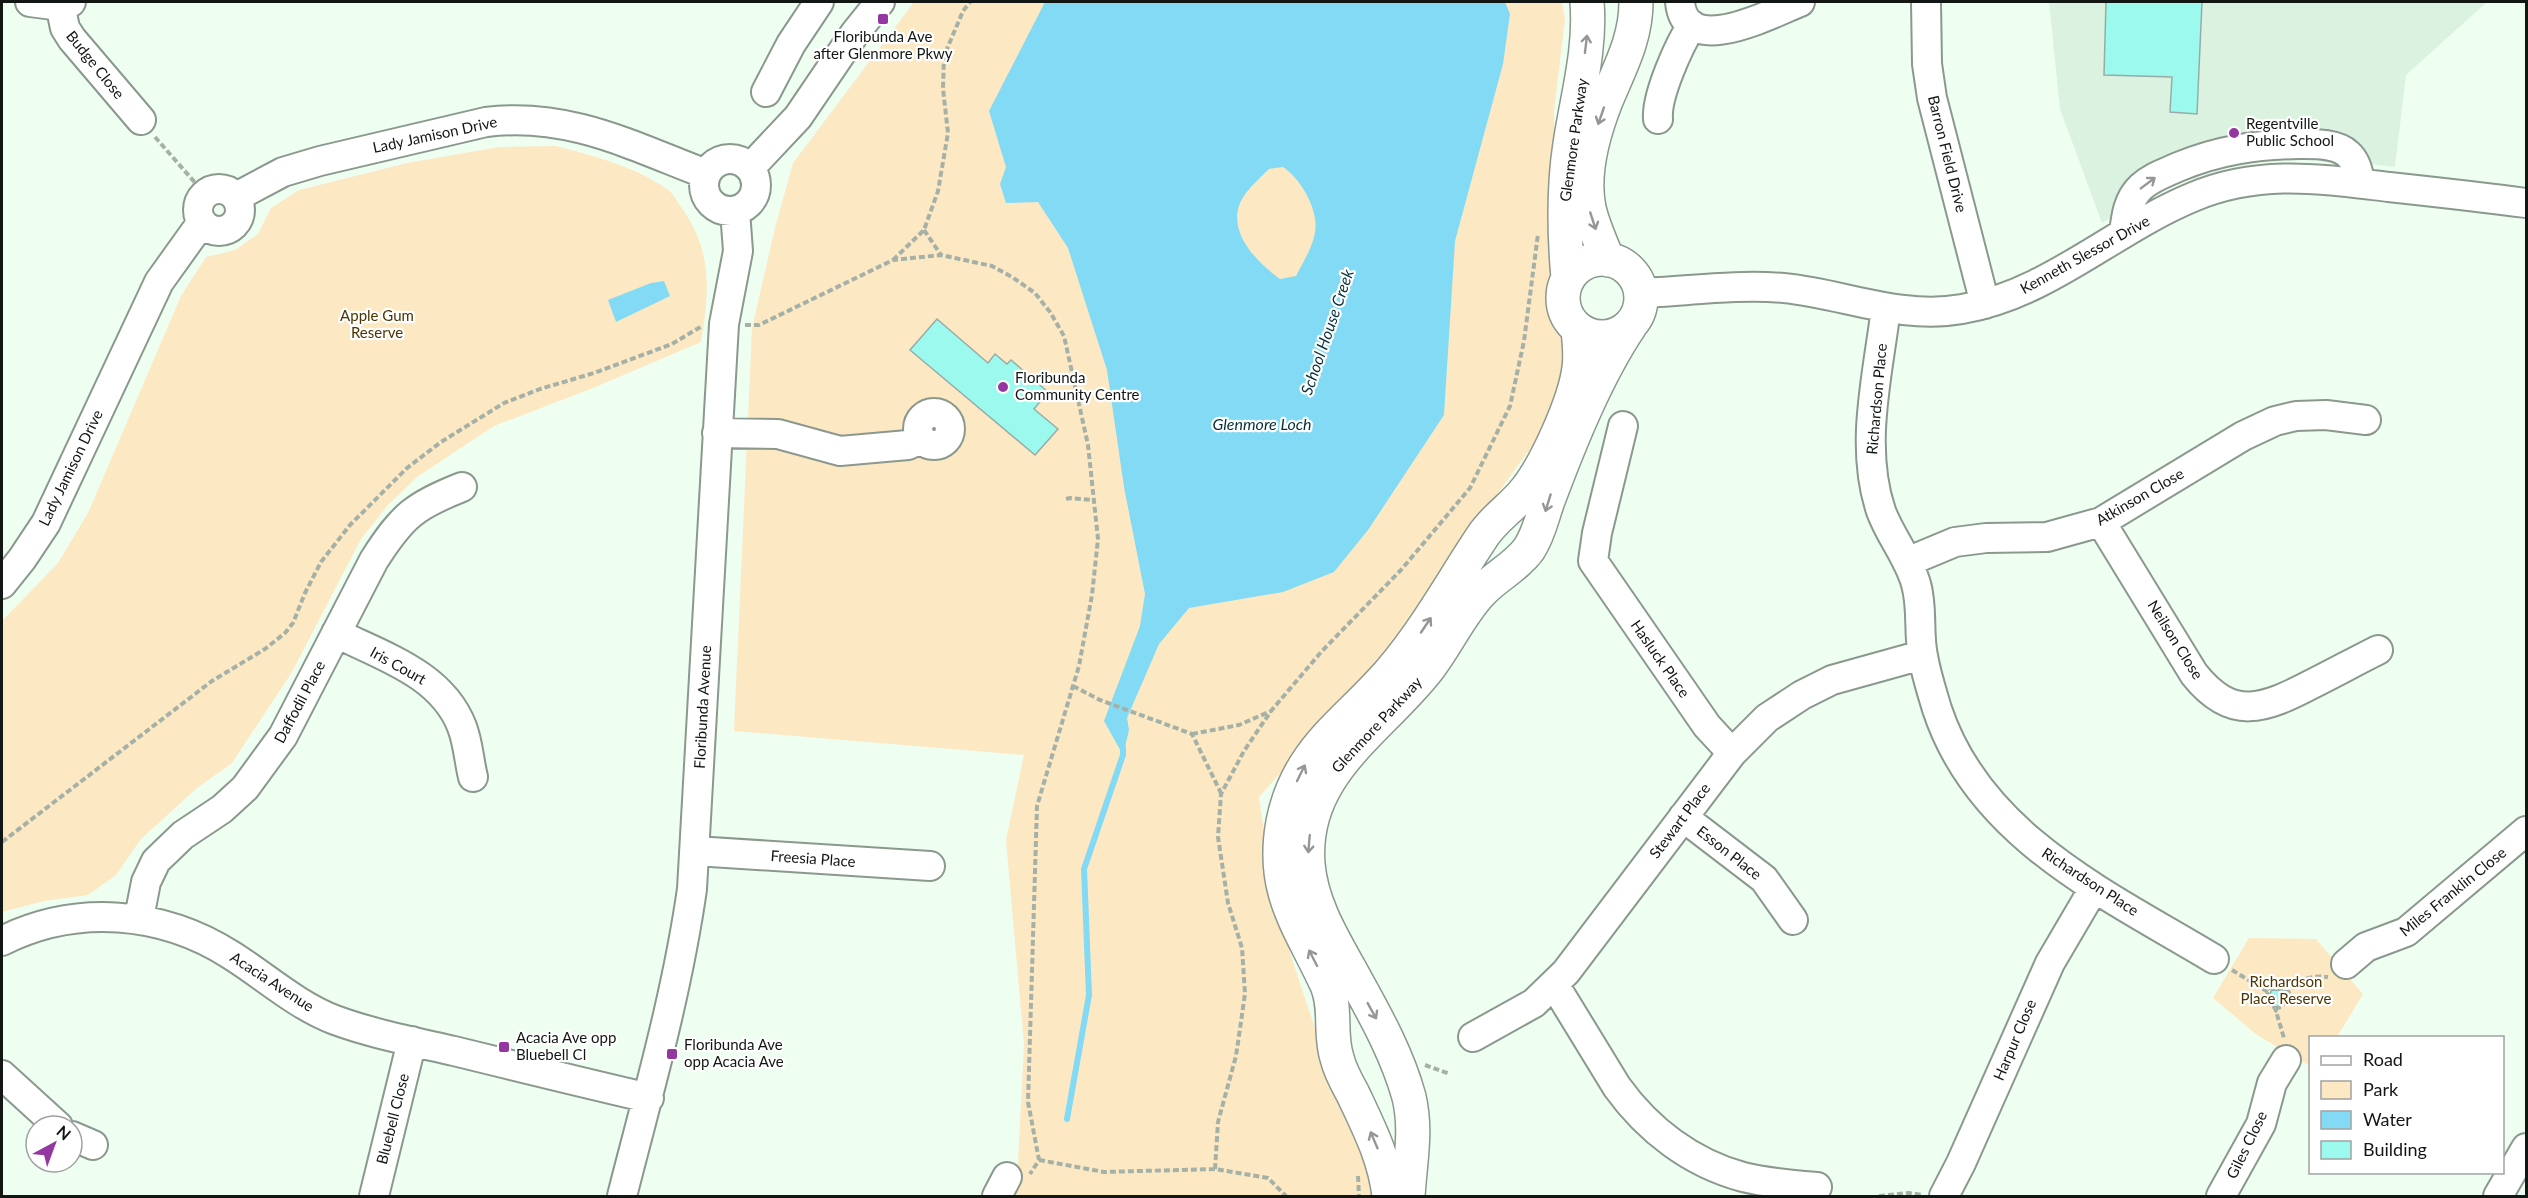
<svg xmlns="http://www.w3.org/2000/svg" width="2528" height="1198" font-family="Lato,sans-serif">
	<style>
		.built { fill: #dcf2e0 }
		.green { fill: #fde8c4 }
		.water { fill: #82daf4; fill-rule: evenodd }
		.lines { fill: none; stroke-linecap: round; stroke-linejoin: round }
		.stream { stroke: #82daf4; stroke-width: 6 }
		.building { fill: #9bf9ed; stroke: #97aca8; stroke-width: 1.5 }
		.minor-casing { stroke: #8a988d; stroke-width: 32 }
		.major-casing { stroke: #8a988d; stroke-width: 36 }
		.path { stroke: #a5b1a7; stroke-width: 4; stroke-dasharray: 6 3; stroke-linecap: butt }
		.minor { stroke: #fff; stroke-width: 28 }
		.major { stroke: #fff; stroke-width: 33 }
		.oneway { stroke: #949795 }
		.poi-dot { fill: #9437a0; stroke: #fff; stroke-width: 2 }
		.labels { text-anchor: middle; stroke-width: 4.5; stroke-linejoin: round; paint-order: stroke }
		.poi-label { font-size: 15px; fill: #121713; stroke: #fff; text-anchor: start }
		.street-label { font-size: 15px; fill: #121713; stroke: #fff }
		.park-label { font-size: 15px; fill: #4d3500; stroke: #fff }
		.water-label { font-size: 16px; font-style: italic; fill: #04303b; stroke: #fff }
	</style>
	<rect width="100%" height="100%" fill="#eefef1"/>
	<path class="built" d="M2049,2h438l-81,73 -11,92 -84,-10 -61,3 -48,11 -44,19 -56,33 -42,-114z"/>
	<path class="green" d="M914,2h648l3,17 -11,92 2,99 -4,110 18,26 -26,84 -41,56 -96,145 -148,166 16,111 54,162 45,96v30h-367l11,-33 6,-119 -18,-204 18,-85 -290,-24 18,-403 23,-100 18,-65z
		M556,146c38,10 78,20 111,43 6,4 10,12 14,18 31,42 29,85 20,135l-108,46 -99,38 -77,51 -29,28 -27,34 -69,133 -60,91 -35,25 -56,51 -25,36 -28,20 -44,6 -42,11v-291l56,-58 30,-50 93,-217 25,-39 29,-7 23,-16 13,-26 28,-18 108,-27 92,-16z
		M2249,938l67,1 47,55 -26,43 -27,1v28l-53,-31 -44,-37z"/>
	<path class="water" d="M1045,2h460l5,12 -7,50 -48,177 -11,174 -76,115 -34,42 -51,20 -94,16 -30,36 -32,74 2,12 -6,25 -19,-34 36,-95 5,-32 -21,-107 -17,-117 -39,-122 -30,-46 -32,1 -6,-19 6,-17 -17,-56zM1283,167c18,12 36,43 32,65 -2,15 -12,30 -19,44l-16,3c-26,-19 -59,-53 -34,-86 7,-9 15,-16 23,-24z
		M664,281l6,15 -54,26 -8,-22 43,-17z"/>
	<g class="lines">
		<path class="stream" d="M1067,1119l22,-124 -5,-126 39,-114v-8"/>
	</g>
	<path class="building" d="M2106,2h96l-5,112 -27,-2 2,-35 -68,-2z
		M937,319l51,44 7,-9 12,10 4,-4 37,32 -14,17 24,20 -23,26 -125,-105z
		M2272,990l17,1 -13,21 -8,-14z"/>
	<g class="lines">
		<g class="minor-casing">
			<path id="minor" d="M30,2l23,3 18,-3
				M1680,2c5,58 92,11 120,0
				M1926,2l1,62 5,34 53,206
				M60,4l5,24 7,11 69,81
				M766,92l25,-48 28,-42
				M1658,119c-2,-23 21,-74 34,-94
				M704 185a26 26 0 1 1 52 0a26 26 0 1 1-52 0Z
				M750,168l48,-51 57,-84 25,-31
				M198 210a21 21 0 1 1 42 0a21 21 0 1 1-42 0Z
				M236,197l47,-25 37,-11 166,-39c83,-10 146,24 220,52
				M2124,233c2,-17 4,-34 17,-46 11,-10 24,-14 37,-20 41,-17 77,-22 121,-23 15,0 37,-1 49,10 8,7 11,20 12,29
				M1641,293c47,-2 96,-9 143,-5 60,6 117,32 178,21 87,-15 151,-79 231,-112 67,-28 127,-18 196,-10 46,5 92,10 137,16
				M1886,308c-8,66 -27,138 -5,203 9,25 28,47 35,73 7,24 2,49 7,72 3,18 9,36 14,53 42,128 171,186 277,250
				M918 429a16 16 0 1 1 32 0a16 16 0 1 1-32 0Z
				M1623,426l-26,107 -4,28 114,165 25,27
				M717,433l61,1 62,17 68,-6 13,-6
				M2101,522l93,152c38,48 70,35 118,10 22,-11 44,-23 66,-34
				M1907,562l48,-20 31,-4 61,-1 54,-15 142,-86 32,-15 21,-5 30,-1 40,5
				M2,584l20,-25 24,-36 113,-241 43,-60
				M336,633c46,23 106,41 126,94 6,15 7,34 11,50
				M1683,817l81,62 29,41
				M695,851l235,15
				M139,918l7,-36 10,-21 27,-26 39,-26 23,-21 38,-52 91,-176c28,-44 40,-54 88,-73
				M2,941c74,-37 160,-30 229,14 35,22 65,50 104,65 38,14 80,22 119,31 65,16 130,32 195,47
				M2346,964l20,-17 40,-15 120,-101
				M1554,984l63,103c31,43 74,76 126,90 24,6 50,8 74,10
				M1473,1037l61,-34 32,-31 166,-219 35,-35 35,-23 30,-15 90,-25
				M2,1075l56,51
				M72,1136l21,9
				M374,1196l38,-155
				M622,1196c26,-102 55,-202 70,-307l32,-565 14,-73 -3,-40
				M997,1196l10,-19
				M1944,1196l17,-33 89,-200 44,-75
				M2221,1196l40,-72 11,-41 14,-23
				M2498,1196l28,-48"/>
		</g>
		<g class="major-casing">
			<path id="major" d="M1563 298a39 39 0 1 1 78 0a39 39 0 1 1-78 0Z
				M1608,260c-7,-17 -15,-34 -19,-52 -7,-35 4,-74 17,-107 14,-34 30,-62 30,-99
				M1568,278c-4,-45 -5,-89 2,-134 7,-47 21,-94 17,-142
				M1389,1196c-4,-37 -20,-68 -36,-102 -6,-11 -13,-23 -16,-36 -8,-24 0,-49 -10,-73 -27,-59 -57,-93 -44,-163 14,-72 63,-99 107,-150 36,-42 62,-90 92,-135 12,-19 30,-29 44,-47 20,-25 49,-89 53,-122 2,-13 0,-26 -1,-39
				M1408,1196c2,-34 9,-65 1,-99 -13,-47 -38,-89 -61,-131 -18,-32 -37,-65 -40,-102 -7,-90 70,-132 119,-194 19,-24 33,-56 54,-78 15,-16 35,-25 48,-43 11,-17 13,-33 20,-51 21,-56 48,-123 81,-172"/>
		</g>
		<path class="path" d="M155,137l50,57
			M924,230l17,25
			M893,260l31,-30 14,-39 10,-58 -5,-44 1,-33 19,-45 7,-9
			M745,325h14l134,-65 48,-5 51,11 20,11 23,16 15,19 14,24 24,109 10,94 -6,56 -13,71 -42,140 -9,296 11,58 -9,14
			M1066,499l4,-1 24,2
			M1073,686l27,14 92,34 29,59
			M1192,734l47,-9 32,-14
			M2,842l210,-161 53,-32 20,-16 8,-10 12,-30 16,-31 29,-37 57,-57 34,-26 63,-39 36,-14 54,-16 78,-29 30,-18
			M2232,970l36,22 7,-6 13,7c10,-14 23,-18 40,-16
			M2268,992l-2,5 1,5 8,6 9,30
			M2275,1008l7,-1 7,-12 -1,-2
			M1425,1065l25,9
			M1039,1160l65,12 111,-3 53,9 18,18
			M1215,1169l3,-47 18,-66 9,-62 -3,-46 -14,-45 -10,-66 3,-43 23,-43 27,-40 51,-60 79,-81 69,-82 40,-82 14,-65 14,-107
			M1358,1176l1,20
			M1879,1196l30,-3 14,2"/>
		<use href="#minor" class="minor"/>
		<use href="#major" class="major"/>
	</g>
	<defs><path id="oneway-shaft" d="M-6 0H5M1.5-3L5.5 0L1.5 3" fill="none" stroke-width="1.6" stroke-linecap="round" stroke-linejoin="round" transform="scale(1.5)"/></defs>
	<g class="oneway">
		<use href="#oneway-shaft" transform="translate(1586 44) rotate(-83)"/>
		<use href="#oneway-shaft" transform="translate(1601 116) rotate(109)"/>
		<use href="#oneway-shaft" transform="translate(2148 183) rotate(-37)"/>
		<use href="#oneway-shaft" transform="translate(1593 221) rotate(72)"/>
		<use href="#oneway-shaft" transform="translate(1548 503) rotate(107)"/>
		<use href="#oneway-shaft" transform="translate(1426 625) rotate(-56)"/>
		<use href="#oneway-shaft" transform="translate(1301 773) rotate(-64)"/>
		<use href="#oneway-shaft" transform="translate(1309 844) rotate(95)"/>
		<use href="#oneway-shaft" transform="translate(1313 958) rotate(-117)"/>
		<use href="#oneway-shaft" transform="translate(1372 1011) rotate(61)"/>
		<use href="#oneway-shaft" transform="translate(1374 1140) rotate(-113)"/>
	</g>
	<g class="poi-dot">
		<rect x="877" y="13" width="12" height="12" rx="3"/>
		<circle cx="2234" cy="133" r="6"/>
		<circle cx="1003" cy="387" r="6"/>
		<rect x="498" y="1041" width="12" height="12" rx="3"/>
		<rect x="666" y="1048" width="12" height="12" rx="3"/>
	</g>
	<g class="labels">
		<g class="poi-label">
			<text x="883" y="42" text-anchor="middle">Floribunda Ave<tspan x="883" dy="17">after Glenmore Pkwy</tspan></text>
			<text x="2246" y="129">Regentville<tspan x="2246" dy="17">Public School</tspan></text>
			<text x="1015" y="383">Floribunda<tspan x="1015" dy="17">Community Centre</tspan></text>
			<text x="516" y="1043">Acacia Ave opp<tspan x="516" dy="17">Bluebell Cl</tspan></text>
			<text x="684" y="1050">Floribunda Ave<tspan x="684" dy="17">opp Acacia Ave</tspan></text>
		</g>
		<g class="street-label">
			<text transform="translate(95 65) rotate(51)" y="5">Budge Close</text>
			<text transform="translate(435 135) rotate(-12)" y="5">Lady Jamison Drive</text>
			<text transform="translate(1574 140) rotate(-82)" y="5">Glenmore Parkway</text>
			<text transform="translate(1947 154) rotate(76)" y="5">Barron Field Drive</text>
			<text transform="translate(2085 255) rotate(-29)" y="5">Kenneth Slessor Drive</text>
			<text transform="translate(1877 399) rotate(-85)" y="5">Richardson Place</text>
			<text transform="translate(71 468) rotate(-64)" y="5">Lady Jamison Drive</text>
			<text transform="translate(2140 497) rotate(-30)" y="5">Atkinson Close</text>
			<text transform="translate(2175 640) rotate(58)" y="5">Neilson Close</text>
			<text transform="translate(1660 659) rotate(55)" y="5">Hasluck Place</text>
			<text transform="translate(398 666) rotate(29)" y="5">Iris Court</text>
			<text transform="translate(300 702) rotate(-62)" y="5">Daffodil Place</text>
			<text transform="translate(703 707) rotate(-87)" y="5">Floribunda Avenue</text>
			<text transform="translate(1377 725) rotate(-47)" y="5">Glenmore Parkway</text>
			<text transform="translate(1680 821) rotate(-53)" y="5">Stewart Place</text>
			<text transform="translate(1729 853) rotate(38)" y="5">Esson Place</text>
			<text transform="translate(813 859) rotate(4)" y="5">Freesia Place</text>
			<text transform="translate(2090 882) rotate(33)" y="5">Richardson Place</text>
			<text transform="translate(2453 892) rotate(-39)" y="5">Miles Franklin Close</text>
			<text transform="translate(272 982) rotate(33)" y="5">Acacia Avenue</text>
			<text transform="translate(2015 1040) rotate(-67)" y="5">Harpur Close</text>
			<text transform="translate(393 1119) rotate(-76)" y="5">Bluebell Close</text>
			<text transform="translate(2247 1145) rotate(-64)" y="5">Giles Close</text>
		</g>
		<g class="park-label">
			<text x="377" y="321">Apple Gum<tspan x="377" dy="17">Reserve</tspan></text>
			<text x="2286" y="987">Richardson<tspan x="2286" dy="17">Place Reserve</tspan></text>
		</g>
		<g class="water-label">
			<text transform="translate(1327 332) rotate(-71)" y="6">School House Creek</text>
			<text x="1262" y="430">Glenmore Loch</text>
		</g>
	</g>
	<rect width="2528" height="1198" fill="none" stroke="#121713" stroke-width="6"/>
	<rect x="2309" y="1036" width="195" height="138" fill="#ffffff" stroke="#a0a2a1" stroke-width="1.5"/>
	<rect x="2321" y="1056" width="30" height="9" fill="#ffffff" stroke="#a0a2a1" stroke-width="1.5"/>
	<text x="2363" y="1066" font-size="18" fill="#121713">Road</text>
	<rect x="2321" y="1081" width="30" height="18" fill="#fde8c4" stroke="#a0a2a1" stroke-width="1.5"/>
	<text x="2363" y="1096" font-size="18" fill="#121713">Park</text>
	<rect x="2321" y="1111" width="30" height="18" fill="#82daf4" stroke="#a0a2a1" stroke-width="1.5"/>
	<text x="2363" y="1126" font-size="18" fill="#121713">Water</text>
	<rect x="2321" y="1141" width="30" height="18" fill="#9bf9ed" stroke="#a0a2a1" stroke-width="1.5"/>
	<text x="2363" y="1156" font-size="18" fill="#121713">Building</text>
	<g transform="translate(54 1144) rotate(41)"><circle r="28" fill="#ffffff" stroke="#a0a2a1" stroke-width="1.5"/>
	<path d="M0-4.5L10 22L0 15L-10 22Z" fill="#9437a0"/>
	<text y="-9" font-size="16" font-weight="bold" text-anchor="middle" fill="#121713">N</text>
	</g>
</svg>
